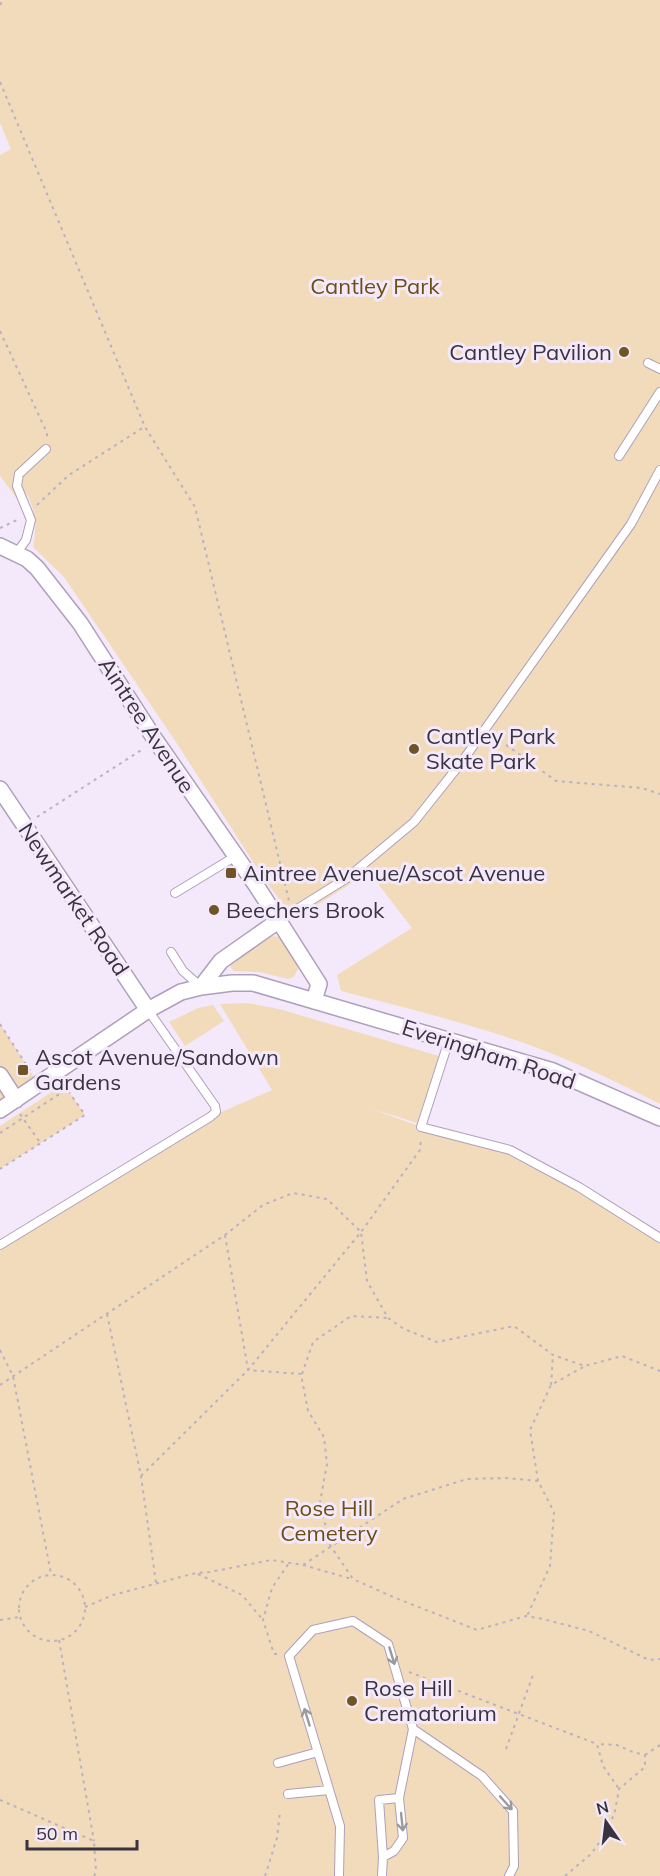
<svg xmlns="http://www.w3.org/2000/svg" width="660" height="1876" font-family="Mulish,sans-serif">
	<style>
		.green { fill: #f1dbba }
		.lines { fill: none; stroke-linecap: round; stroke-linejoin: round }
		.lane-casing { stroke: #af9fbb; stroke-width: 10 }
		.street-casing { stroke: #af9fbb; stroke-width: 18 }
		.path { stroke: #bab1c2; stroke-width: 2; stroke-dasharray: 3 4.5; stroke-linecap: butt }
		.lane { stroke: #fff; stroke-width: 8 }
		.street { stroke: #fff; stroke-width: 15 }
		.oneway { stroke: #9c999f }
		.poi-dot { fill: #6f5426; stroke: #f3e9fb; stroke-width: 2 }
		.labels { text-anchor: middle; stroke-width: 6; stroke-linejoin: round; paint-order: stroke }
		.park-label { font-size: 22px; fill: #6c4d12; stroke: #f3e9fb }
		.poi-label { font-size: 22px; fill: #39333f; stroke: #f3e9fb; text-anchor: start }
		.street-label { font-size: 22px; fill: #39333f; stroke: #f3e9fb }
	</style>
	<rect width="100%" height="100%" fill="#f3e9fb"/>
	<path class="green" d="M0,0h660v1104c-41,-21 -82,-41 -125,-57 -63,-23 -129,-39 -194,-56l-4,-16 75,-47 -43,-56 -77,49 -5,-11 -24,-33 -89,-138 -110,-162 -31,-30c4,-20 3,-34 -6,-53l-9,6 -18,-24v-321l11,-6 -11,-26z
		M269,936l14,1 17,27 -6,13 -6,2 -29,-7 -25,-1 -4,-5 4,-7z
		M248,1003l31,6 160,47 -22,67 -47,-15 51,19 89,23 150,88v638h-660v-631l210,-128 62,-27 -52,-86z
		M213,1005l11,16 -39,25 -16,-24 29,-14z
		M0,1024l39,61 -39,25z
		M64,1084l21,31 -85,54v-43z"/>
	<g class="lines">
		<g class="lane-casing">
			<path id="lane" d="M648,363l12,6
				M619,456l41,-64
				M16,554l10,-14 5,-20 -14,-34 2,-12 27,-25
				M175,893l61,-37
				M278,921l69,-43 67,-56 47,-59 170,-239 29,-54
				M171,952l12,19 18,16
				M449,1040l-28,87 89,23 69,37 81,51
				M0,1245l210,-128 6,-5 -1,-6 -67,-96
				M278,1763l40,-11
				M288,1794l41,-4
				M399,1798l14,-69
				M339,1876l1,-50 -51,-170 24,-26 40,-9 35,23 25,85 69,47 31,35 1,55 -5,10
				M382,1876l1,-19 -4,-57 20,-2 4,40 -9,13 -11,6"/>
		</g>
		<g class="street-casing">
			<path id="street" d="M0,546l27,13 10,9 43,55 76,118 100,144 63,99 -5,17
				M0,789l148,221
				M201,987l20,-26 57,-40
				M0,1075l16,25
				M0,1110l148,-100 33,-18 20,-5 31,-4h21l300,88 107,47"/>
		</g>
		<path class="path" d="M0,5l3,-5
			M0,82l145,345 50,80 94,394
			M0,331l47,102v5
			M37,505l32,-30 75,-48
			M0,528l19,-9
			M494,736l62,45 86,7 18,6
			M37,817l106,-68
			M0,1024l31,48
			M20,1114l19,27
			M0,1133l67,-44 18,26 -85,54
			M225,1235l23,135 53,4 7,37 16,26 3,27 -7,38 10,43 23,34 40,18 84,33 49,-14 17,3 46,12 60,29 11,-1
			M107,1314l34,162 15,107
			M0,1350l13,26 38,198
			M302,1374l11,-32 38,-26 37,2
			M0,1385l225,-150 38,-30 30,-12 34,6 34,33 6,49 21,37 16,11 33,13 77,-16 39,29 32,11 37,-10 38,15
			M551,1385l2,-30
			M141,1476l107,-106 113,-138 59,-82 1,-11
			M538,1481l-8,-51 21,-45 34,-19
			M303,1565l49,14
			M198,1574l44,21 21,25
			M19 1608a33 33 0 1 1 66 0a33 33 0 1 1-66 0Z
			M85,1607l28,-12 83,-22 14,-1 61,-12 32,5 100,-66 64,-20 39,-1 32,3 16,31 -4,54 -23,50
			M0,1620l20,-3
			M59,1640l35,201
			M277,1654h-3l-11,-34 9,-32 17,-25
			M409,1672l188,72 6,22 16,23
			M506,1749l27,-74
			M645,1755l15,-10
			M0,1800l94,41 2,31 -2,4
			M265,1876l12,-38 3,-26
			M565,1876l26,-22 16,-22 8,-21 4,-22 26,-22v-12l-12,-3 -16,-7 -20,-1"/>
		<use href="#lane" class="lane"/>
		<use href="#street" class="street"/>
	</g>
	<defs><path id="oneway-shaft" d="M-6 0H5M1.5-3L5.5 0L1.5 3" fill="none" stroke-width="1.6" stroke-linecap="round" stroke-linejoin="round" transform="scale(1.5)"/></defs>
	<g class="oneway">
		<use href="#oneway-shaft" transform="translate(392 1656) rotate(73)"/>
		<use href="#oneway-shaft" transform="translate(307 1717) rotate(-107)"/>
		<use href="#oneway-shaft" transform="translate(506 1803) rotate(48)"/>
		<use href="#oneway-shaft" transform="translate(402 1822) rotate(84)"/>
	</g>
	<g class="poi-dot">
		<circle cx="624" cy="352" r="6"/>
		<circle cx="414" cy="749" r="6"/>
		<rect x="225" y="867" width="12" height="12" rx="3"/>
		<circle cx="214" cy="910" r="6"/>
		<rect x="17" y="1064" width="12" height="12" rx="3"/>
		<circle cx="352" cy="1701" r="6"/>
	</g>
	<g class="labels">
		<g class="park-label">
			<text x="375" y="294">Cantley Park</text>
			<text x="329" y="1516">Rose Hill<tspan x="329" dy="25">Cemetery</tspan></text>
		</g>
		<g class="poi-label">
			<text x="612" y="360" text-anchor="end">Cantley Pavilion</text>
			<text x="426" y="744">Cantley Park<tspan x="426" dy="25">Skate Park</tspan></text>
			<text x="243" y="881">Aintree Avenue/Ascot Avenue</text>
			<text x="226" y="918">Beechers Brook</text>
			<text x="35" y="1065">Ascot Avenue/Sandown<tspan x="35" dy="25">Gardens</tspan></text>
			<text x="364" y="1696">Rose Hill<tspan x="364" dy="25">Crematorium</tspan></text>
		</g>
		<g class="street-label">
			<text transform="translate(147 725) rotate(57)" y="8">Aintree Avenue</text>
			<text transform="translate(74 899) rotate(56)" y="8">Newmarket Road</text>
			<text transform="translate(489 1054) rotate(18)" y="8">Everingham Road</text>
		</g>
	</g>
	<g transform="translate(606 1822) rotate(346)" stroke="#f3e9fb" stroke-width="4.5" paint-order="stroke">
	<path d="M0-4.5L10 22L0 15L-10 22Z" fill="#39333f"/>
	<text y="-9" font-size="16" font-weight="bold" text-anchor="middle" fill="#39333f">N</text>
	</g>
	<path d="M27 1840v9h110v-9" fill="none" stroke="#39333f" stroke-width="3"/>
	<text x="36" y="1840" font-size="18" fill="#39333f" stroke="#f3e9fb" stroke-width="4.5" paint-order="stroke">50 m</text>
</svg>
